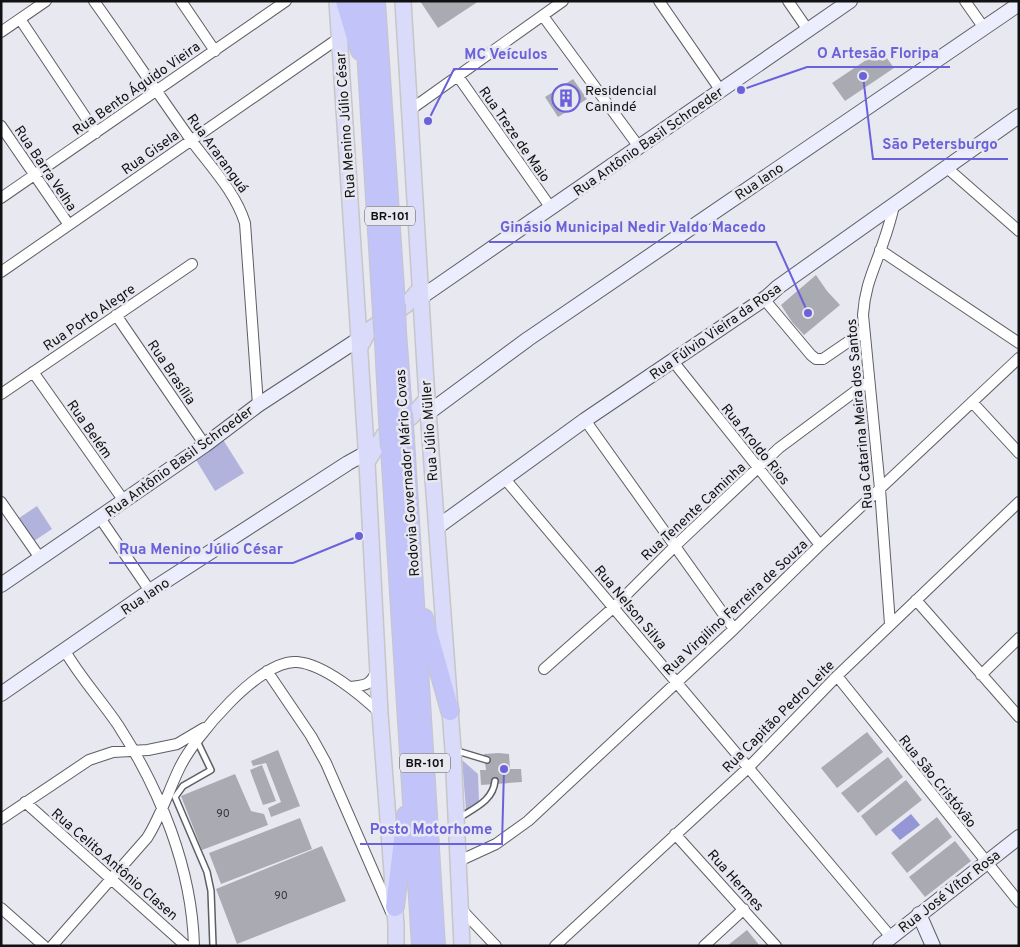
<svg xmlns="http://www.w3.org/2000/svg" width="1020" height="947" font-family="Overpass,sans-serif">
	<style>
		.green { fill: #b2b3dc }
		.water { fill: #9596d6 }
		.building { fill: #aaabb2 }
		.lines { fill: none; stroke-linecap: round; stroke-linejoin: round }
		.lane-casing { stroke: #5e5e65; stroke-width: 8 }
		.street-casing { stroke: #5e5e65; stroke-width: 12 }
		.secondary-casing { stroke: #5e5e65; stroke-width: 16 }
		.primary-casing { stroke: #c6c6c6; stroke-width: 18 }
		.highway-casing { stroke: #c6c6c6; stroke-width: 20 }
		.lane { stroke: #fff; stroke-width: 5 }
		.street { stroke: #fff; stroke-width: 10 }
		.secondary { stroke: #ecedfd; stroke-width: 14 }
		.primary { stroke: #dadbfb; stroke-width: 15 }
		.highway { stroke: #c1c3f9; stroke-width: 18 }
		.highway-bridge-casing { stroke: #c6c6c6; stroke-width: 20; stroke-linecap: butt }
		.highway-bridge { stroke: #c1c3f9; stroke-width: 18 }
		.labels { text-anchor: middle; stroke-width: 5; stroke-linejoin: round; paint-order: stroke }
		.number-label { font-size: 11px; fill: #37383b }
		.shield { fill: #e8e8f0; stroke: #525255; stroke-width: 1 }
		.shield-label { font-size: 12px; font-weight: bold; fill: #111113 }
		.street-label { font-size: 14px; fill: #111113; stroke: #e8e8f0 }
		.poi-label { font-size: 14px; fill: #111113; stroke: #e8e8f0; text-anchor: start }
		.leader { fill: none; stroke: #6b61da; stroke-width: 2 }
		.callout-dot { fill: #6b61da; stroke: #e8e8f0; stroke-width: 2 }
		.callout-label { font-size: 15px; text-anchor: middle; font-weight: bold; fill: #6b61da; stroke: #e8e8f0; stroke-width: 5; stroke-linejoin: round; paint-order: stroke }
	</style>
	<rect width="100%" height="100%" fill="#e8e8f0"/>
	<path class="green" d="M222,438l22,35 -29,18 -22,-36z
		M37,506l15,23 -18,12 -15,-23z
		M462,760l16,14 1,28 -13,8z"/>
	<path class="water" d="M911,814l9,11 -20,15 -9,-10z"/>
	<path class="building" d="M420,1h59l-41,27z
		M881,50l13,18 -49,33 -13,-18z
		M573,79l14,20 -29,18 -13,-20z
		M816,275l11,16 13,14 -36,30 -12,-13 -11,-17z
		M867,732l16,20 -46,36 -16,-20z
		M278,750l22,56 -29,11 -3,-9 13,-6 -15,-39 -13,3 -2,-5z
		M498,753l11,1 1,15h11l1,13 -41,3 -1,-15h6l-2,-16z
		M888,757l15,20 -45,36 -17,-20z
		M262,765l14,36 -13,4 -13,-35z
		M235,774l16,37 13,3 4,11 -66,25 -21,-54z
		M906,780l16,20 -46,36 -15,-20z
		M937,817l15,20 -45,36 -16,-20z
		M300,818l12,31 -91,35 -12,-31z
		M955,841l16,20 -46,36 -16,-20z
		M322,846l24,55 -109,43 -21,-55z
		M747,930l13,16h-33z"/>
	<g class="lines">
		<g class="lane-casing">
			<path id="lane" d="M197,741l14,29 -28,16 -8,11 32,75 4,19 2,55
				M454,750l33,10
				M459,818c15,-10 34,-17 36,-37"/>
		</g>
		<g class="street-casing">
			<path id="street" d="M94,1c33,46 64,93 97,139 19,26 44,51 54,83l13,182
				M181,1l34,50
				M659,1l62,90
				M788,1l20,29
				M965,1l19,27
				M543,16l96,131
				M20,19l76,114
				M1,32l45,-31
				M457,75l94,133
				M410,110l153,-109
				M1,126l68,99
				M946,167l73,64
				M1,198l285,-197
				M880,250l139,93
				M1,272l338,-234
				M764,299l47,56 5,4h7l41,-28
				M116,315l89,130
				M672,360l148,185
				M33,372l91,129
				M1,394l191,-130
				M972,402l47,51
				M585,420l149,209
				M505,479l386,458
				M1,502l39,56
				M100,518l50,73
				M916,600l103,117
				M890,624l-10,-135 -17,-174c2,-31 12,-47 21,-75 4,-11 7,-22 10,-34
				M65,651c15,26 36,49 53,74 42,65 74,143 76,221
				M544,669l70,-62 61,-61 104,-98 90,-67
				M267,671l44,65 15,27 65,149
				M981,675l38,-37
				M837,676l182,226
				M351,687c15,-2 18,-1 26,-16
				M25,802l161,144
				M1,819l88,-59 24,-8 35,-2 29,-6 27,-16
				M675,834l101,112
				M459,861l37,-17 32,-23 206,-192 86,-84 199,-187
				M1,908l43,38
				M461,909l35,37
				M52,946l95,-108c14,-22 21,-46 32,-69 15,-32 81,-110 118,-107 27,2 64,33 83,51
				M555,946l193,-178 89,-92 182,-174
				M704,946l40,-37"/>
		</g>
		<g class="secondary-casing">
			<path id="secondary" d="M420,298l430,-297
				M428,413l100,-74 491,-335
				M436,528l149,-108 182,-123 11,-10 241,-171
				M1,585l204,-140 53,-40 101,-66
				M1,694l149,-103 198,-128 18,-10
				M919,914l14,32
				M880,946l139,-109"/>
		</g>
		<g class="primary-casing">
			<path id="primary" d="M337,1l30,461 13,251 16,212v21
				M403,1l23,382 27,367 9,196
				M360,347l9,-17 37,-25 14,-16
				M367,462l17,-27 27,-18 16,-18"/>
		</g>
		<g class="highway-casing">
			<path id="highway" d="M345,1l15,50
				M363,1l19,312
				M376,1l20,303
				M397,332l6,81
				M384,342l4,78
				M405,439l31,507
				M390,448l31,498
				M424,618l26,93
				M395,907l11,-92"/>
		</g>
		<use href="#lane" class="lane"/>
		<use href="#street" class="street"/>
		<use href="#secondary" class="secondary"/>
		<use href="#primary" class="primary"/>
		<use href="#highway" class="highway"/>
		<g class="highway-bridge-casing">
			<path id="highway-bridge" d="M396,304l1,28
				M382,313l2,29
				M403,413l2,26
				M388,420l2,28"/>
		</g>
		<use href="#highway-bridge" class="highway-bridge"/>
	</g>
	<defs>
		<g id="building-ring" transform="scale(1.4375)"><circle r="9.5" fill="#e8e8f0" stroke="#6b61da" stroke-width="1.5"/><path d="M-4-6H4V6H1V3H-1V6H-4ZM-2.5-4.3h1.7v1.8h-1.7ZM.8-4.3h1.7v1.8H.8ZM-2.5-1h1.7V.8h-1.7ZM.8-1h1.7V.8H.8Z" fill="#6b61da"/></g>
	</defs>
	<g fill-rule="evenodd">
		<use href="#building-ring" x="566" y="98"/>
	</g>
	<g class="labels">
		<g class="number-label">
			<text x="223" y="817">90</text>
			<text x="281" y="899">90</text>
		</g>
		<g class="shield">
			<rect x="365" y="206.5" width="50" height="19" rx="4"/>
			<rect x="400" y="753.5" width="50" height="19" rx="4"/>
		</g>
		<g class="shield-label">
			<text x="390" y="220">BR-101</text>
			<text x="425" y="767">BR-101</text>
		</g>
		<g class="street-label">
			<text transform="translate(136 88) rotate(-35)" y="5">Rua Bento Águido Vieira</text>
			<text transform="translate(345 125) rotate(-94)" y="5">Rua Menino Júlio César</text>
			<text transform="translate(515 134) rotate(55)" y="5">Rua Treze de Maio</text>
			<text transform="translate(648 141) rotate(-35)" y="5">Rua Antônio Basil Schroeder</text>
			<text transform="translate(150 152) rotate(-35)" y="5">Rua Gisela</text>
			<text transform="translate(218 153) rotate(54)" y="5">Rua Araranguá</text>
			<text transform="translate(46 168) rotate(56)" y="5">Rua Barra Velha</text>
			<text transform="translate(759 181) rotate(-34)" y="5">Rua Iano</text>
			<text transform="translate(89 317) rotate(-34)" y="5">Rua Porto Alegre</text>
			<text transform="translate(715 331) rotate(-35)" y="5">Rua Fúlvio Vieira da Rosa</text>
			<text transform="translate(172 372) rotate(56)" y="5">Rua Brasília</text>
			<text transform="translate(859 414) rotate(-95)" y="5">Rua Catarina Meira dos Santos</text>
			<text transform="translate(90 429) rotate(55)" y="5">Rua Belém</text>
			<text transform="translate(429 431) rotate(-94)" y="5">Rua Júlio Müller</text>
			<text transform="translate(756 444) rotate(51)" y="5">Rua Aroldo Rios</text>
			<text transform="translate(179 461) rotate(-36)" y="5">Rua Antônio Basil Schroeder</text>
			<text transform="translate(407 473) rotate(-94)" y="5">Rodovia Governador Mário Covas</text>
			<text transform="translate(693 511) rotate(-43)" y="5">Rua Tenente Caminha</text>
			<text transform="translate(145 596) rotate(-34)" y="5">Rua Iano</text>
			<text transform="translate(631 607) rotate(50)" y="5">Rua Nelson Silva</text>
			<text transform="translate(735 607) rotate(-43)" y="5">Rua Virgilino Ferreira de Souza</text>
			<text transform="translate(778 716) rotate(-45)" y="5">Rua Capitão Pedro Leite</text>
			<text transform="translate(938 781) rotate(51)" y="5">Rua São Cristóvão</text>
			<text transform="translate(115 864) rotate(41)" y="5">Rua Celito Antônio Clasen</text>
			<text transform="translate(736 880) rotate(48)" y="5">Rua Hermes</text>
			<text transform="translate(949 891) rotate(-38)" y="5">Rua José Vítor Rosa</text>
		</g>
		<g class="poi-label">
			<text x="585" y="95">Residencial<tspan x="585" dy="16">Canindé</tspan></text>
		</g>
	</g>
	<path class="leader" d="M741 90L807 67H950M428 121L454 69H558M863 76L873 159H1008M808 313L776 242H489M359 536L293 563H109M504 769L502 844H360"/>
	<g class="callout-dot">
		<circle cx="741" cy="90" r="5"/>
		<circle cx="428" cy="121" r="5"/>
		<circle cx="863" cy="76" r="5"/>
		<circle cx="808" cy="313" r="5"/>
		<circle cx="359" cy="536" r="5"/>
		<circle cx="504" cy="769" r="5"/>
	</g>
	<g class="callout-label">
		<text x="878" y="58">O Artesão Floripa</text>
		<text x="506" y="59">MC Veículos</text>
		<text x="940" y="149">São Petersburgo</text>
		<text x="633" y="232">Ginásio Municipal Nedir Valdo Macedo</text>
		<text x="201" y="554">Rua Menino Júlio César</text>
		<text x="431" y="834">Posto Motorhome</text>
	</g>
	<rect width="1020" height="947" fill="none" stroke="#111113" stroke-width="5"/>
</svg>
